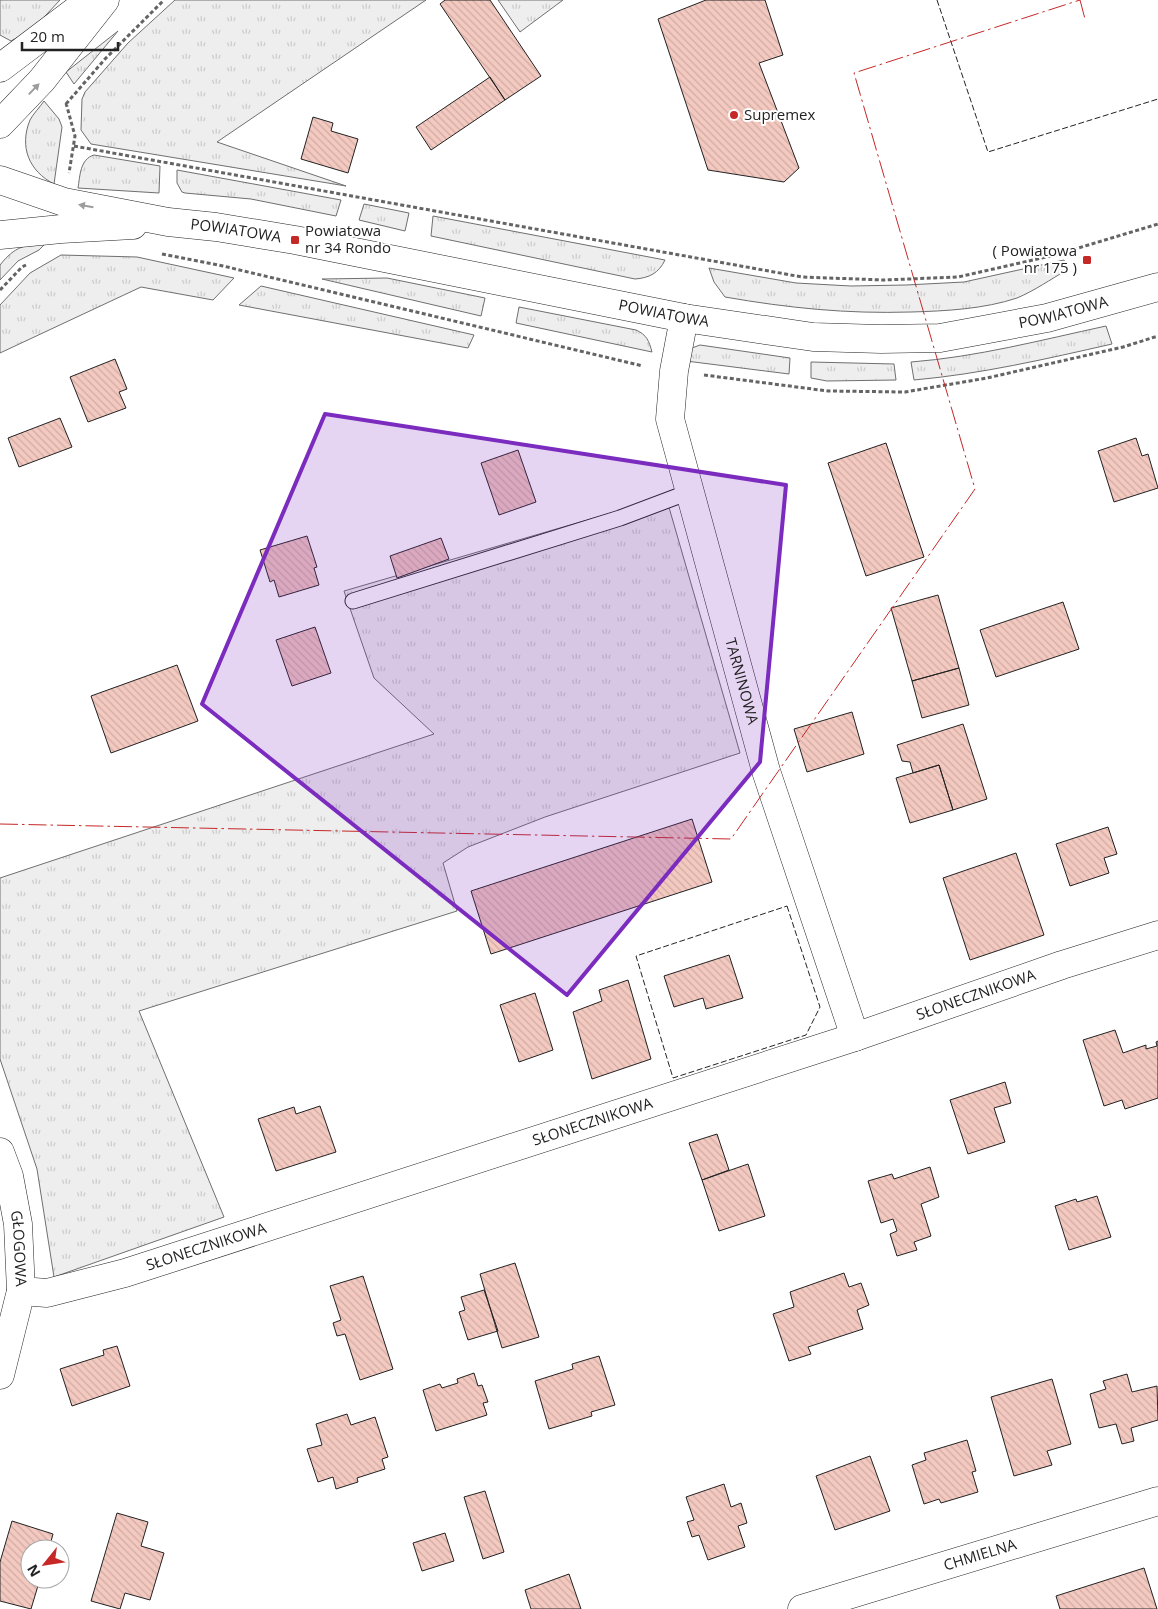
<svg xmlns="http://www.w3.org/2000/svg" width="1158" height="1609" font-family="'Open Sans',sans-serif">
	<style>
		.grass { fill: url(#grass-tufts); stroke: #6f6f6f }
		.building { fill: url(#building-back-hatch); stroke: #222 }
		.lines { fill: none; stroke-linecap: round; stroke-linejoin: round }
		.lane-casing { stroke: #222; stroke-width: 17 }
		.street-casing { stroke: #222; stroke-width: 29 }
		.secondary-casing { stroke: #222; stroke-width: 29 }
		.highway-casing { stroke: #222; stroke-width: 29 }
		.path { stroke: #646464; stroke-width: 3; stroke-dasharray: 4 2.5; stroke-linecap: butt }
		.lane { stroke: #fff; stroke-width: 15 }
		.street { stroke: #fff; stroke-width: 28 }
		.secondary { stroke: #fff; stroke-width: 28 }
		.highway { stroke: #fff; stroke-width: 28 }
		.fence { stroke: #222; stroke-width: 1; stroke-dasharray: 6 2.5; stroke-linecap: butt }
		.power { stroke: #c62828; stroke-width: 1; stroke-dasharray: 18 4 2.5 4; stroke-linecap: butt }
		.oneway { fill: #9c9c9c }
		.marked { fill: #7b2cbf; fill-opacity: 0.2; stroke: #7b2cbf; stroke-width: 4; stroke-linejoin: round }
		.poi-dot { fill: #c62828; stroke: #fff; stroke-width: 2 }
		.labels { text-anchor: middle; stroke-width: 4; stroke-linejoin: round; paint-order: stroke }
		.poi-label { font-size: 15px; fill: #222; stroke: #fff; text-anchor: start }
		.street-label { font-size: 15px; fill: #222; stroke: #fff }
	</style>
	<defs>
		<pattern id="grass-tufts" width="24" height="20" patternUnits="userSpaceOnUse" patternTransform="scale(1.25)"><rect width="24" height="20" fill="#eee"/><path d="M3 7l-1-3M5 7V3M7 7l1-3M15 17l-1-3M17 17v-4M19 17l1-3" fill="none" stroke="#ccc"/></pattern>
		<pattern id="building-back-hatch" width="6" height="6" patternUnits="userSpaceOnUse" patternTransform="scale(1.25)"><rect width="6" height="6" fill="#f3c9c0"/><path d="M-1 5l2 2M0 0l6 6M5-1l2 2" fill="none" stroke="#d0aca5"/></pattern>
	</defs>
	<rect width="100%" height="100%" fill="#fff"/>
	<path class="grass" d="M0,0h60l-27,29 -22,12 -11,-6z
		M175,0h251l-209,142 129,44 -255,-42 -10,-14 1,-31 3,-7 43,-49z
		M498,0h65l-43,32z
		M118,31l-44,53 -8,-12z
		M44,101l15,18 3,8 -8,57c-25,-13 -35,-37 -24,-64 3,-6 10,-13 14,-19z
		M94,155l66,11 -1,27 -81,-5c2,-12 2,-29 16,-33z
		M177,170l164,30 -5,16 -85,-17 -66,-6 -3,-1 -5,-9z
		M364,204l45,9 -4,18 -46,-11z
		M433,216l232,44c-6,13 -16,18 -30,19l-204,-43z
		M47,242l-8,8 -21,11 -18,19v-15c15,-19 25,-20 47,-23z
		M61,255l76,2 97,21 -21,22 -72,-13 -141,66v-48l30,-32z
		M1064,260l3,10c-16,9 -33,21 -50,28 -33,11 -71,13 -106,14 -64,2 -123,-4 -186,-15l-11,-15 -5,-14 87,15 55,3 55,-1 58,-3z
		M387,278l98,20 -4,18 -159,-37z
		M261,286l213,49 -6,13 -229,-43z
		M519,307l117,23c11,5 13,11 16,22l-136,-29z
		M1106,326l6,18c-66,15 -131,30 -198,36l-3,-18c66,-5 130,-22 195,-36z
		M700,345l90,13 -1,16 -103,-13 6,-13z
		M811,362l83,2 2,16 -69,1 -16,-3z
		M666,497l74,256 -195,64 -77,30 -25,16 14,48 -318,100 85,206 -170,60 -17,-108 -37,-110v-181l434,-144 -60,-56 -30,-87z"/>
	<path class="building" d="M445,0h45l51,76 -36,24 -65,-96z
		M706,0h59l18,55 -24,8 40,105 -15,14 -76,-12 -50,-151z
		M490,77l15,23 -74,50 -15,-23z
		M313,117l20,6 -2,8 27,8 -10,34 -47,-14z
		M115,359l12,30 -8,3 7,16 -38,14 -18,-45z
		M60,418l12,29 -53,20 -11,-29z
		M1136,438l6,18 6,-2 10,34 -44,14 -16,-51z
		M886,443l38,114 -58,19 -38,-113z
		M518,450l18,52 -37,13 -18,-52z
		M307,536l10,31 -3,1 5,17 -40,12 -5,-17 -4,2 -10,-32z
		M441,538l8,21 -52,19 -7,-22z
		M938,595l21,73 -47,13 -21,-73z
		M1063,602l16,47 -83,28 -16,-47z
		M315,627l16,46 -39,13 -16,-46z
		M177,665l21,56 -87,32 -20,-57z
		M959,668l10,37 -47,13 -10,-37z
		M852,712l12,42 -57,18 -13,-43z
		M963,724l24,75 -34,11 -14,-45 -26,8 -3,-11 -8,-1 -5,-16z
		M939,765l14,45 -43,13 -14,-45z
		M692,819l20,63 -221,72 -20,-63z
		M1108,827l9,27 -13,4 5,15 -39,13 -14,-42z
		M1016,853l28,82 -74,25 -27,-82z
		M729,955l14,43 -37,11 -3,-11 -29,9 -10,-31z
		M628,980l23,79 -59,20 -19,-67 29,-11 -3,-11z
		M535,993l18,57 -34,12 -19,-57z
		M1115,1030l8,23 23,-8v4l11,-3 -1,-4 2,-1v57l-33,11 -3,-9 -18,6 -21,-66z
		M1005,1082l6,21 -17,5 11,34 -37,12 -18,-54z
		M320,1106l16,46 -60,19 -18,-52 36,-12 2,7z
		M717,1134l12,36 -27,10 -13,-37z
		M748,1164l17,52 -46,15 -17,-51z
		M930,1167l9,30 -18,7 10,32 -17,6 3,8 -20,6 -7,-22 7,-3 -4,-12 -12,4 -13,-42 24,-7 2,5z
		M1097,1196l14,41 -42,13 -14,-44 21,-7 1,3z
		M515,1263l24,74 -37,11 -22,-74z
		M844,1273l5,14 12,-4 8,22 -12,5 6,19 -55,18 3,7 -22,7 -16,-47 21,-7 -4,-15z
		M363,1276l30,93 -33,11 -15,-46 -8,2 -4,-13 8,-3 -11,-34z
		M484,1290l14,41 -30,9 -9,-28 6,-2 -4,-13z
		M117,1346l13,40 -58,20 -12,-37 44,-14 -1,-5z
		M599,1356l16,49 -24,7 1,4 -43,13 -14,-48 38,-12 -1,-5z
		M474,1373l4,13 4,-1 6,17 -5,1 4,12 -51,16 -13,-41 17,-6 2,4 16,-5 -1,-4z
		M1127,1374l5,18 25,-6 1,34 -27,8 3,13 -12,3 -6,-20 -17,4 -9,-34 16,-5 -3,-8z
		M1052,1379l19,65 -24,7 5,14 -38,11 -23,-79z
		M347,1414l4,11 24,-8 13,40 -6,2 3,10 -28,9 1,4 -22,7 -3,-12 -15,5 -11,-33 15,-4 -6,-21z
		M967,1440l9,31 -4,1 6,20 -37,11 -2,-4 -15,5 -12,-39 14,-5 -2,-7z
		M870,1456l20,55 -55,19 -19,-54z
		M724,1484l7,23 10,-4 6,20 -9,3 7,21 -37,13 -9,-25 -7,2 -5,-15 7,-2 -8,-23z
		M485,1491l19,61 -21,7 -19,-62z
		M117,1513l31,9 -7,24 23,7 -14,47 -25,-7 -5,16 -29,-8z
		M12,1521l41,13 -4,15h-19v30h10l-9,30 -31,-8v-39z
		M445,1533l9,28 -32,10 -9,-28z
		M1144,1568l13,41h-97l-4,-13z
		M569,1574l12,35h-50l-6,-19z"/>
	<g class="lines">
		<g class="lane-casing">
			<path id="lane" d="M353,601l267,-83 69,-26"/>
		</g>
		<g class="street-casing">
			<g id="street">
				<path id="s1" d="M684,318l-10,53 -4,48 96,352 89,266"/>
				<path id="s2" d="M0,1152l9,24 9,48 3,67 -21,84"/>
				<path id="s3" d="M21,1291l26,2 78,-20 730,-236 207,-72 96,-30"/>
				<path id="s4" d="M802,1609l356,-108"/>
			</g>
		</g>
		<g class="secondary-casing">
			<g id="secondary">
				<path id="s5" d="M0,180l64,22 104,20 48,5 79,13 389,78 129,19 68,2 59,-1 107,-20 111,-31"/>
				<path d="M0,235l61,-6 72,-4"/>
			</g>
		</g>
		<g class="highway-casing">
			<path id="highway" d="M0,68l90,-68
				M0,124l42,-44 63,-80"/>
		</g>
		<path class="path" d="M66,103l9,33 -6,37
			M66,104l39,-45 59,-59
			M74,146l728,131 82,3 74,-3 97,-22 103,-31
			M162,254l61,12 420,100
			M0,290l22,-23 4,-2
			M704,375l124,16 77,1 82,-14 136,-31 35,-11"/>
		<use href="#lane" class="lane"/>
		<use href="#street" class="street"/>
		<use href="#secondary" class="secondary"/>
		<use href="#highway" class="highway"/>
		<path class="fence" d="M937,0l51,152 170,-53
			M787,906l33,101 -14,28 -133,43 -37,-122z"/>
		<path class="power" d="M1080,0l5,19
			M0,824l731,15 244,-350 -121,-416 226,-73"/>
	</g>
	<defs><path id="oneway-solid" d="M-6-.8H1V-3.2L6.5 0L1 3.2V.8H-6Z" transform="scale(1.25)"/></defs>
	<g class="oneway">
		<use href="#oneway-solid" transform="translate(34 89) rotate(-46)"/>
		<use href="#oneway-solid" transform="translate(86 206) rotate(-170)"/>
	</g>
	<path class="marked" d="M325,414l461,71 -26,277 -193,233 -365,-291z"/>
	<g class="poi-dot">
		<circle cx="734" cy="115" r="5"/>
		<rect x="290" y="235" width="10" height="10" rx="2.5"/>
		<rect x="1082" y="255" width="10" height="10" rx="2.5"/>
	</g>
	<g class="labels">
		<g class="poi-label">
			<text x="744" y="120">Supremex</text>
			<text x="305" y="236">Powiatowa<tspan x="305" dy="17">nr 34 Rondo</tspan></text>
			<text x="1077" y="256" text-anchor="end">( Powiatowa<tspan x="1077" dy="17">nr 175 )</tspan></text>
		</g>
		<g class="street-label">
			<text dy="5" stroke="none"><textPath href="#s5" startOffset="242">POWIATOWA</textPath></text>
			<text dy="5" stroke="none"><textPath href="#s5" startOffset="678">POWIATOWA</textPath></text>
			<text dy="5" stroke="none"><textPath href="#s5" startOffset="1082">POWIATOWA</textPath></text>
			<text dy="5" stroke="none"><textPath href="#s1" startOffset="374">TARNINOWA</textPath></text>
			<text dy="5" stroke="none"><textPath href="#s3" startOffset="1002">SŁONECZNIKOWA</textPath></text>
			<text dy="5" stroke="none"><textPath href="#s3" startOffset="598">SŁONECZNIKOWA</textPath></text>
			<text dy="5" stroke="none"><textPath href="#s3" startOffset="192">SŁONECZNIKOWA</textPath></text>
			<text dy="5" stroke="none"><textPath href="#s2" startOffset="99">GŁOGOWA</textPath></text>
			<text dy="5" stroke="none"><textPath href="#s4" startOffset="186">CHMIELNA</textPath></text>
		</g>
	</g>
	<g transform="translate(45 1564) rotate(240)"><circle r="24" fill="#ffffff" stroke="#a7a7a7"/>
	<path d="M0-4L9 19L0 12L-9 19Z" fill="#c62828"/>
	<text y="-8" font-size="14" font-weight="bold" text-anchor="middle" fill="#222222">N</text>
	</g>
	<path d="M22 42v8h96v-8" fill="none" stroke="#222222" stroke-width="2.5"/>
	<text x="30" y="42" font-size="15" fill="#222222" stroke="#ffffff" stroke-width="4" paint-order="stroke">20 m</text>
</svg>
